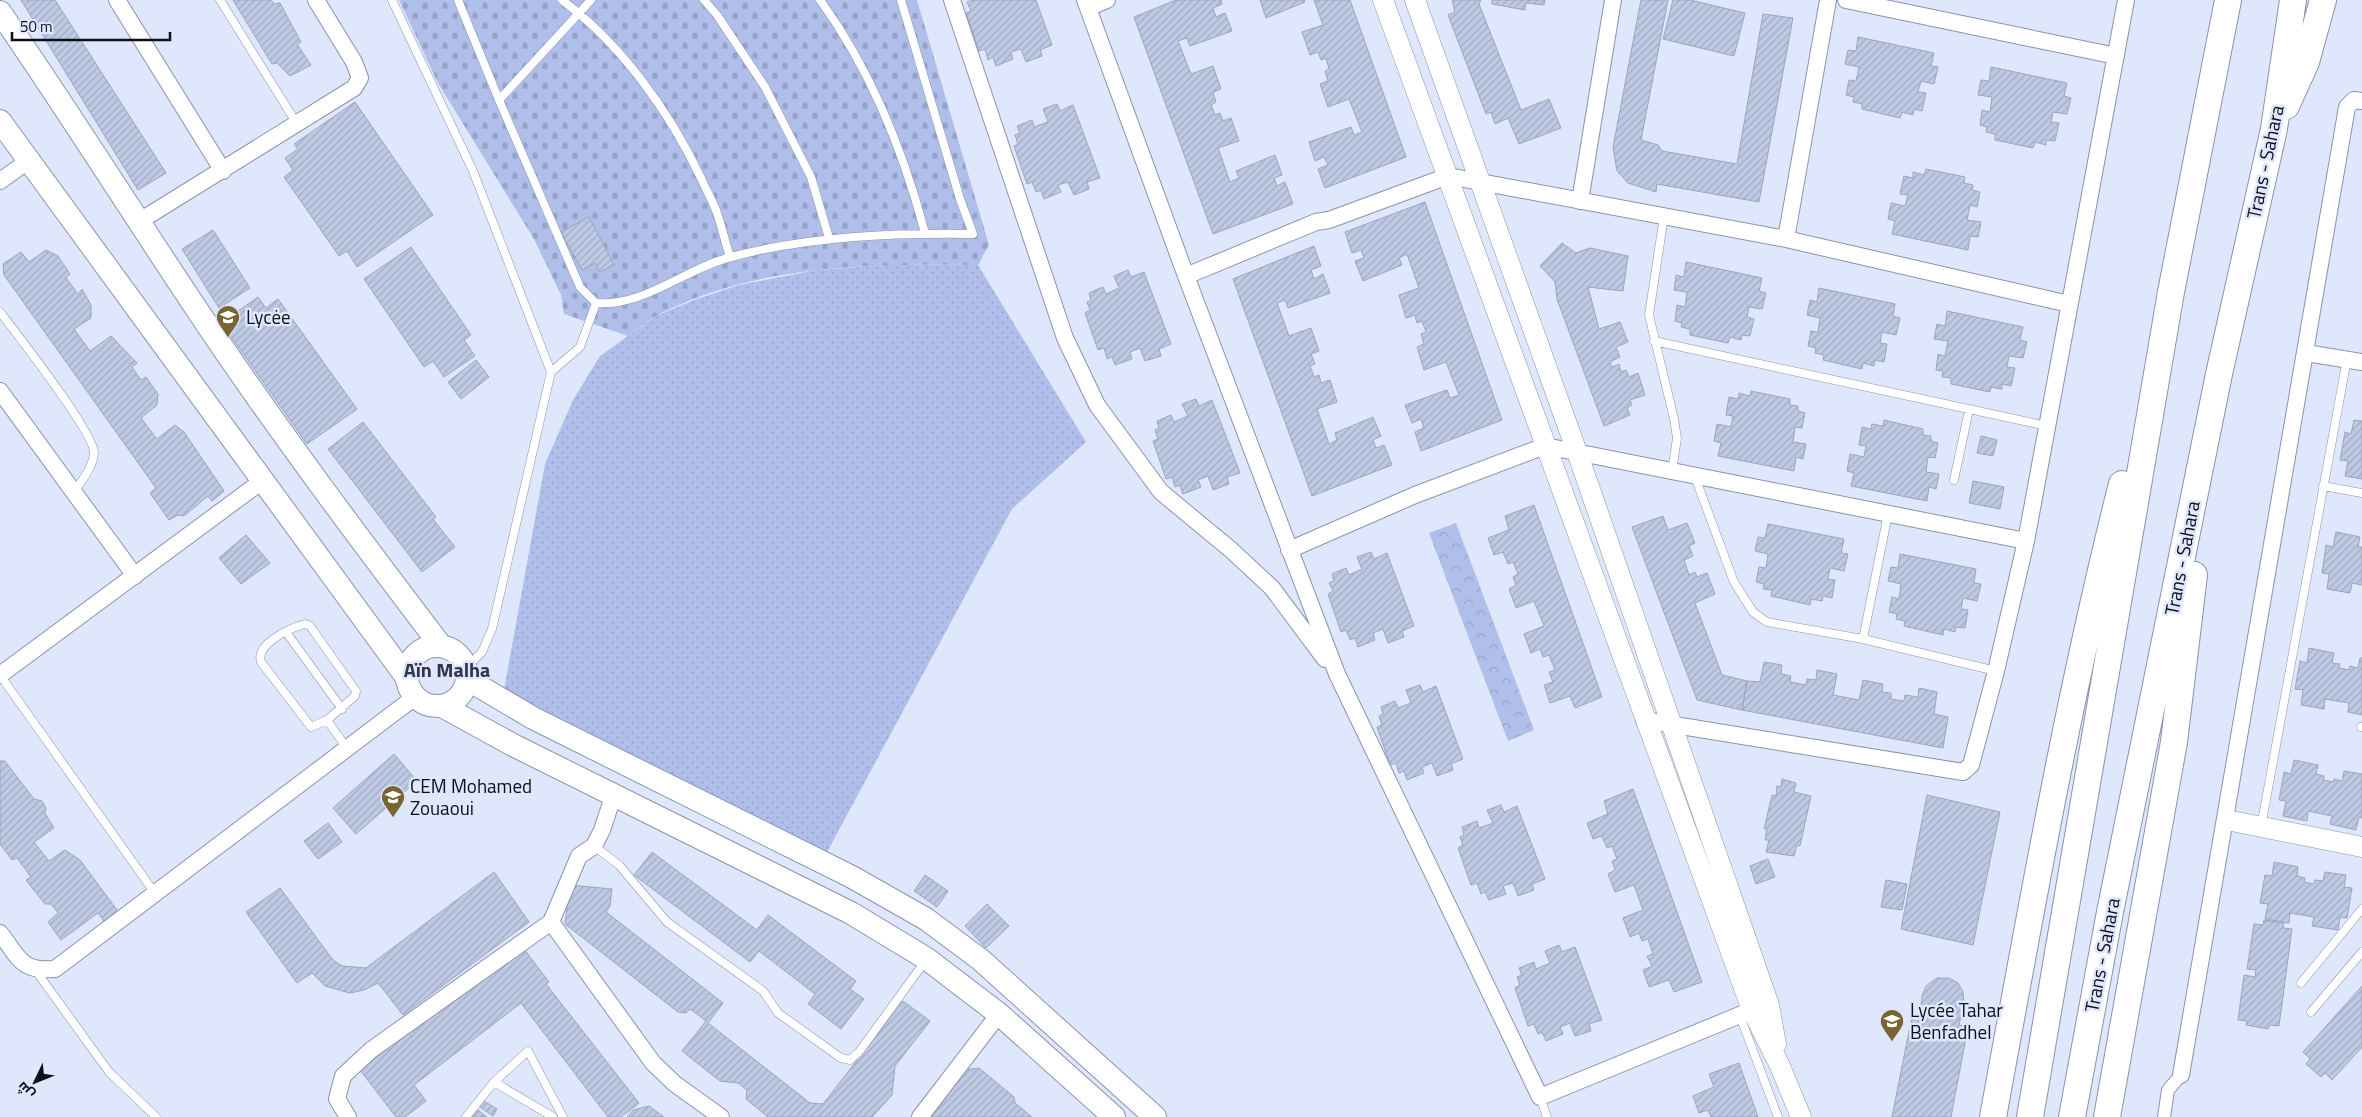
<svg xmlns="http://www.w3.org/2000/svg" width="2362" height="1117" font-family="'Titillium Web',Cairo,sans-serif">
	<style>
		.grass { fill: url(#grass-dots) }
		.cemetery { fill: url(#cemetery-stones) }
		.park { fill: url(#park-crowns) }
		.building { fill: url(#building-hatch); stroke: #9ba5be }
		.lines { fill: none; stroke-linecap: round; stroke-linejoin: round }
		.service-casing { stroke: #8a93ac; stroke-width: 9 }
		.pedestrian-casing { stroke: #8a93ac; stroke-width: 14 }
		.minor-casing { stroke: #8a93ac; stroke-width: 18 }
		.tertiary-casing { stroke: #8a93ac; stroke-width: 21 }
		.secondary-casing { stroke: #8a93ac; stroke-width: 24 }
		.trunk-casing { stroke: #8a93ac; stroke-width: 28 }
		.service { stroke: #fff; stroke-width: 8 }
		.pedestrian { stroke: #fff; stroke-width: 12 }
		.minor { stroke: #fff; stroke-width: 16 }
		.tertiary { stroke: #fff; stroke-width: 20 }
		.secondary { stroke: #fff; stroke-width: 22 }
		.trunk { stroke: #fff; stroke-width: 26 }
		.labels { text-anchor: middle; stroke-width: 5; stroke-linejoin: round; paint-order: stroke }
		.street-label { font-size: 19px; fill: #0c0f18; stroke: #dfe7fd }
		.poi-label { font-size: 19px; fill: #0c0f18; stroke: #dfe7fd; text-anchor: start }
		.neighbourhood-label { font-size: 20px; font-weight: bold; fill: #2f364b; stroke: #dfe7fd }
	</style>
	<defs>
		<pattern id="grass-dots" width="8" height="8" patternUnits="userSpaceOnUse" patternTransform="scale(1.25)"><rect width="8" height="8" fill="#afbfea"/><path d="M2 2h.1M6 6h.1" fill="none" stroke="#95a3c8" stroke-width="1.8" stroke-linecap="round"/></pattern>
		<pattern id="cemetery-stones" width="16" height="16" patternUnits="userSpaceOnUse" patternTransform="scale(1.25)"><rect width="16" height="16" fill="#afbfea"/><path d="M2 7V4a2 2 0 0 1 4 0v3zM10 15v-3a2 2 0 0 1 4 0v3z" fill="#95a3c8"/></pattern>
		<pattern id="park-crowns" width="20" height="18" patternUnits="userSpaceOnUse" patternTransform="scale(1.25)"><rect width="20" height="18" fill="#afbfea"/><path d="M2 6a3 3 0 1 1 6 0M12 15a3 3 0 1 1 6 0" fill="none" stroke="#95a3c8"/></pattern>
		<pattern id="building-hatch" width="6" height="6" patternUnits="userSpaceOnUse" patternTransform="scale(1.25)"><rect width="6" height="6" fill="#bec9e3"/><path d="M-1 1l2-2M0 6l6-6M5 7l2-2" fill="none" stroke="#a2abc2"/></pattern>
	</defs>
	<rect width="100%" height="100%" fill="#dfe7fd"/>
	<path class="grass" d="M888,265h90l108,177 -74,67 -185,343 -323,-162 41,-226 28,-64 27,-44 56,-40 41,-17 42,-14 78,-15z"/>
	<path class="cemetery" d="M399,0h518l72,245 -11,20c-108,-1 -224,-1 -322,51 -10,6 -19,13 -28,20l-64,-22 -3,-19 -27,-56 -96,-156z"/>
	<path class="park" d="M1456,523l78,207 -26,11 -79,-208z"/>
	<path class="building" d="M21,0h34l111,173 -28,17z
		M233,0h38l3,4 6,-1 21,39 -4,2 14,21 -21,11 -13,-13 -5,1z
		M972,0h64l16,45 -12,5 2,6 -16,6 -5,-13 -10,3 2,7 -17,7 -3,-9 -5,3 -3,-11 -6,2 -13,-38 5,-2 -4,-9z
		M1176,0h45l1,4 -9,4 3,9 9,-4 7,18 -42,15 -3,-8 -9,3 13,33 22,-8 8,23 -8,3 3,10 -5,3 4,10 5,-2 3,8 8,-3 8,23 -21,7 12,34 9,-4 -3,-7 39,-16 7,20 -8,3 3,8 8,-4 8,22 -80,30 -79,-217z
		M1260,0h44l1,2 -39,16z
		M1314,0h36l56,157 -81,31 -7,-19 10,-4 -4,-8 -9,4 -6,-19 42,-15 3,8 8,-3 -13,-33 -21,8 -8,-23 8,-3 -3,-10 4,-2 -3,-11 -5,2 -3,-8 -8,3 -8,-23 21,-7z
		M1452,0h29l-2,4 42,106 28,-11 12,29 -42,16 -11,-26 -13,6 -4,-12 -5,2 -38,-99 7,-3z
		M1492,0h53l-1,5 -18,-2 -1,7 -33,-6z
		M1641,0h27l-27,140 17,5 4,6 75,13 26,-150 30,4 -34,184 -102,-18 -1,8 -28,-9 -11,-12 -4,-24z
		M1673,0h17l55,13 -11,43 -71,-17z
		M1858,37l76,16 -3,13 7,1 -4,17 -13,-3 -3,11 8,1 -4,18 -8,-2 -1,6 -11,-3 -2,6 -38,-9v-5l-9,-2 1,-5 -8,-2 3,-15 7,1 3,-14 -14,-3 3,-14 8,1z
		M1991,67l76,16 -3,13 7,2 -4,16 -14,-2 -2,10 8,1 -4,18 -9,-1v5l-11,-3 -2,6 -38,-8v-6l-9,-2 1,-5 -7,-2 2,-15 8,2 2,-15 -14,-2 3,-15 8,1z
		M355,102l78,113 -76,52 -10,-16 -8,5 -55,-79 9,-7 -8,-12 13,-9 -4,-5z
		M1057,104l3,7 13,-6 27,73 -13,4 2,7 -15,6 -6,-13 -10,3 3,7 -17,7 -3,-9 -5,2 -4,-10 -5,2 -13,-38 4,-2 -3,-9 5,-2 -3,-7 15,-6 2,7 14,-5 -5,-13z
		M1926,169l39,8 -1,6 9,2 -1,5 8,2 -3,15 -7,-2 -3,15 14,2 -3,15 -8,-1 -2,14 -76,-16 3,-13 -7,-2 3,-16 14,3 3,-11 -8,-1 4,-18 9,2v-6l11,3z
		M1425,202l77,218 -81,31 -6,-19 9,-4 -3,-9 -9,4 -7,-18 42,-15 3,8 9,-3 -13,-33 -22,8 -7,-23 7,-3 -3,-10 5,-2 -4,-11 -5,2 -2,-8 -9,3 -7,-23 20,-7 -12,-34 -8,4 3,7 -39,16 -8,-20 9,-3 -3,-8 -9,3 -7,-21z
		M589,217l25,48 -14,7 -5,-9 -13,7 -21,-38z
		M213,230l37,58 -31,20 -37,-59z
		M1562,243l14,10 14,-5 38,8 -5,35 -35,-4 11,42 21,-7 8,20 -12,5 4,10 -10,5 2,5 7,-3 2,8 5,-2 3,7 9,-4 7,22 -15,5 2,5 -5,3 3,7 -26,11 -47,-127 -2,-17 -15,-16z
		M1314,246l7,20 -10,4 3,9 9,-5 7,19 -42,15 -3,-8 -8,3 12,33 22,-8 8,23 -8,3 4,10 -5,2 4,11 5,-2 2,8 9,-3 7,22 -20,7 12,35 8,-4 -2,-7 38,-16 8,19 -8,4 3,8 8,-3 8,20 -80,31 -79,-217z
		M411,247l60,88 -7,5 11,16 -31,21 -11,-16 -9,6 -60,-88z
		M46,250l12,6 12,18 -4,4 12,16 4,-5 9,16v13l-17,11 16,22 21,-15 26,27 -5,4 9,13 5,-3 12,17 -1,11 -16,13 16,21 18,-14 9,7 40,59 -12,10 -4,-5 -24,20 -6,-1 -9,5 -19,-27 6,-5 -152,-213 -1,-11 18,-12 8,10z
		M1686,262l76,16 -3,13 7,2 -4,16 -13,-2 -2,10 7,2 -4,17 -8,-1 -1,5 -11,-3 -2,6 -38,-8v-6l-9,-2 1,-4 -7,-2 2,-16 8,2 2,-15 -13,-2 2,-15 8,2z
		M1128,270l3,7 13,-5 27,72 -12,5 2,7 -16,5 -5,-13 -10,4 2,7 -17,6 -3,-8 -5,2 -3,-11 -6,2 -13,-37 5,-3 -3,-8 4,-2 -2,-7 14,-6 3,7 13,-6 -5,-12z
		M1819,288l76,16 -2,12 7,2 -4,17 -14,-3 -2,11 7,1 -3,18 -9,-2 -1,6 -11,-3 -1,6 -39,-9 1,-5 -9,-2 1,-5 -8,-2 3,-15 7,1 2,-14 -13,-3 3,-15 7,2z
		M258,297l8,11 12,-9 79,110 -50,35 -80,-113 10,-7 -6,-8z
		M1947,311l76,16 -3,13 7,2 -4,16 -14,-2 -2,11 8,1 -4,18 -9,-2v5l-11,-2 -1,5 -39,-8v-6l-9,-1 1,-6 -7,-1 2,-16 7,2 3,-15 -14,-2 3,-15 8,2z
		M476,360l13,17 -28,22 -13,-17z
		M1751,391l39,8v6l8,1v5l7,2 -3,15 -7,-1 -2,15 13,2 -3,15 -7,-2 -2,14 -76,-15 3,-13 -7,-2 3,-17 14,3 2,-11 -7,-1 3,-18 9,2 1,-6 11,3z
		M1196,399l3,7 13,-6 28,73 -13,4 2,7 -16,6 -5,-14 -10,4 3,7 -18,7 -3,-9 -5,2 -3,-10 -6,2 -13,-38 5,-2 -3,-9 4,-2 -2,-7 14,-6 3,7 14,-6 -6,-12z
		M1884,420l39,9v6l8,1v5l7,2 -3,15 -7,-1 -2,15 13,2 -3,15 -7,-2 -2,14 -76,-15 3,-13 -7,-2 3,-17 14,3 2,-11 -7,-1 3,-18 9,2 1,-5 11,2z
		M2354,420l8,1v58l-17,-3 3,-15 -8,-1 5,-28 6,2z
		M363,422l73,95 -3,2 22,28 -33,25 -94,-123z
		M1981,436l16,4 -4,16 -16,-3z
		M1973,481l31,6 -4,22 -31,-6z
		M1534,505l68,192 -27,11 -5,-12 -20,7 -6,-18 9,-3 -4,-10 6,-2 -6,-15 -6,2 -3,-8 -9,4 -7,-19 20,-8 -10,-25 -18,7 -7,-19 7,-4 -3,-8 5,-3 -5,-12 -5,2 -5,-12 -9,3 -6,-17 21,-8 -4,-14z
		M1663,516l5,14 19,-7 8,20 -6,3 4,10 -9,4 5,15 6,-3 2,5 10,-4 8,21 -20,9 27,72 25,6 -5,29 -45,-10 -65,-173z
		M1768,524l76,15 -3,14 7,1 -4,17 -14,-3 -2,11 7,1 -3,18 -9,-2 -1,5 -11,-2 -1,6 -39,-9 1,-6 -9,-1 1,-5 -8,-2 3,-15 7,1 2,-14 -13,-3 3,-14 7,1z
		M2336,532l24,5 -2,10h4v38l-10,-2 -2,10 -23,-4 2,-15 -7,-1 4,-28 7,2z
		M246,535l24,28 -29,21 -22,-26z
		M1371,552l3,7 13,-6 27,73 -12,5 2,6 -16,6 -5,-14 -10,4 2,7 -17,7 -3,-9 -5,2 -4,-10 -5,2 -13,-38 5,-3 -4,-8 5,-2 -2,-7 14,-6 3,7 13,-6 -5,-12z
		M1900,554l76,15 -2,14 7,1 -4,17 -14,-3 -2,11 7,1 -3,18 -9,-1 -1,5 -11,-3 -1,6 -39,-9 1,-5 -9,-2 1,-5 -8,-2 3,-15 7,2 2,-15 -13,-3 3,-14 7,1z
		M2309,648l25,5 -2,10 8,1 -1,4 10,2 1,-4 8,2 2,-10h2v57l-14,-3 1,-9 -24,-4 -1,10 -23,-4 2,-15 -8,-1 5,-28 7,2z
		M1764,662l18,3 -1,9 10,2 -1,6 16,3 1,-6 9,1 1,-10 20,4 -4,21 26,5 4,-20 20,4 -1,8 9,1v6l13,2 1,-6 13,2 1,-9 18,4 -3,22 14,3 -5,31 -201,-38 5,-29 13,1z
		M1420,685l3,7 13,-6 27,73 -12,5 2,6 -16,6 -5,-13 -10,4 2,6 -17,7 -3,-9 -5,2 -3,-10 -6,2 -13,-38 5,-2 -3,-9 4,-2 -2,-7 14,-6 3,7 13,-5 -5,-13z
		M394,754l23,27 -61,53 -23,-26z
		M2294,760l24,5 -2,9 8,2 -1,4 10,2 1,-3 8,2 2,-10 18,3v44l-3,-1 -3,13 -26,-6 2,-8 -24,-5 -1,10 -24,-5 3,-15 -7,-1 5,-28 7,2z
		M0,761h5l29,38 8,2 4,7 -1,5 9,15 -20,14 15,19 16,-11 15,10 37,50 -13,11 -6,-8 -37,27 -13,-18 10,-9 -7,-9h-6l-19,-24 5,-3 -14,-19 -5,2 -12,-16z
		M1782,779l14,4 -2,9 17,4 -11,50 -3,-1 -3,11 -28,-4 3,-12h-4l2,-11h-3l8,-34 4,1 1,-10 4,1z
		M1633,789l69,193 -28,10 -5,-12 -20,7 -6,-17 9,-4 -5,-10 6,-2 -5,-15 -6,2 -3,-8 -9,4 -7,-19 20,-8 -9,-25 -19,7 -7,-18 7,-4 -3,-9 5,-2 -5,-13 -5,2 -5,-12 -9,3 -6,-16 21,-9 -4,-13z
		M1927,795l73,17 -27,133 -72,-16z
		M1501,805l3,7 13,-6 28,73 -13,5 2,6 -16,6 -5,-13 -10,3 3,8 -17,6 -4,-8 -4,2 -4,-11 -6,2 -13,-37 5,-3 -3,-8 4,-2 -2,-8 15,-6 2,7 14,-5 -6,-13z
		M328,823l14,19 -24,17 -14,-18z
		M652,852l105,78 11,-15 88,66 -6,8 14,10 -23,30 -33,-25 7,-10 -56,-43 -9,11 -116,-87z
		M1768,859l7,18 -19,7 -6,-18z
		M2274,862l24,5 -1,9 8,2 -1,4 10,2 1,-4 8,1 2,-9 21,3 -2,12 8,1 -5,30 -7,-1 -2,13 -26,-4 2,-9 -24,-4 -1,10 -24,-4 3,-15 -8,-1 5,-28 7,1z
		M494,872l35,50 -126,93 -25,-32 -14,7 -14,3 -25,-7 -13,-13 -15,10 -51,-71 34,-24 53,72 9,6 24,2z
		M925,875l23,16 -11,16 -23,-16z
		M1886,880l21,4 -5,26 -21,-3z
		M570,885l42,4 -2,17 -4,6 117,91 -15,20 102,80 13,1 80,-103 27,20 -35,45 -3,29 -20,22h-104l-22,-18 1,-9 -9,-7 -18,-2 -38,-30 24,-30 -16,-12 -4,4 -8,-1 -113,-88z
		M987,904l22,22 -23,22 -21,-22z
		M2264,920l20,3 -1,5 9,1 -13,97 -9,-1 -2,4 -22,-4 1,-4 -9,-1 6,-45 11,2 1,-7 -9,-1 7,-45 9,1z
		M521,945l28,37 -3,2 93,119 -18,14h-13l-87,-114 -107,82 12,16 -21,16h-9l-36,-47z
		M1559,945l3,7 13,-5 27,73 -13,4 2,7 -16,5 -5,-13 -10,4 3,7 -17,7 -4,-9 -4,2 -4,-10 -6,2 -13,-38 5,-3 -3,-8 5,-2 -3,-7 15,-6 2,7 14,-6 -5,-12z
		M1937,978h12l9,5 5,9 1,11 -5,22 9,2 -17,90h-59l20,-101h8l2,-20 4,-10z
		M2362,986v61l-30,33 -7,-7 -4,4 -15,-13 4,-5 -7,-7z
		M1739,1063l19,54h-47l-3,-7 -9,3 -6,-17 21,-9 -5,-13z
		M979,1068l35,29 1,6 17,14h-108l39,-47z
		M484,1101l13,8 -4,7 -13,-9z
		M471,1105l16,12h-24z
		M649,1106l15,11h-37l6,-7z"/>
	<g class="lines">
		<g class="service-casing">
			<path id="service" d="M220,0l77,124
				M392,0l81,171 78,201
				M458,0l41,100 81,187 16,16c48,4 90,-35 135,-46 79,-21 161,-24 242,-23l-13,-35 -59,-199
				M562,0c60,45 107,111 139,178 5,12 12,23 16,35 5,14 8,29 13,44
				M704,0l13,15 48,72 46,90 18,61
				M820,0c51,70 83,150 105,233
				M499,100l92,-100
				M1664,216l-15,99 25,104 3,19 -5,33
				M0,312c16,21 95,122 94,141 -1,14 -12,27 -19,38
				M1654,341l393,85
				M1695,477l39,105 19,30 14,10 96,17 133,32
				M1954,480l15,-70
				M2323,486l39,7
				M305,624l5,2 46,65 -1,5 -28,24 -16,7 -50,-65c-6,-18 29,-34 44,-38z
				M286,632l56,77
				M1863,639l25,-125
				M466,668l16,-16 10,-23 59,-257 29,-25 16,-44
				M0,675l154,217
				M327,720l19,27
				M2361,727h1
				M2261,827l86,-468
				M594,846l25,19 48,57 96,69 15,22 63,45 9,2 9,-8 67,-92
				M36,971l73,101 47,45
				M2301,983l61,-74
				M2311,1012l51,-60
				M1740,1016l38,101
				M494,1082l59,35
				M1540,1097l7,20
				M466,1117l28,-35 34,-31 35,66"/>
		</g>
		<g class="pedestrian-casing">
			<path id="pedestrian" d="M2164,1117l4,-27 13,-15"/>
		</g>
		<g class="minor-casing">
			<path id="minor" d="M117,0l106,171
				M952,0l113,338 32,67 64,87 69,57 42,39 53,71
				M1085,0l101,276 151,398 203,423 212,-87
				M1846,0l270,56
				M1088,8l19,-8
				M0,181l28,-20
				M1580,201l33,-201
				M138,222l216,-134 6,-10 -6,-16 -38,-62
				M1786,239l42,-239
				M1186,276l130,-54 13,-2 119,-44 338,63 283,65
				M2306,353l56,9
				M0,391l135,185
				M1289,550l126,-55 130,-49 481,95
				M0,675l262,-194
				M1644,720l319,52 8,-7 25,-94 30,-130 100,-541
				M551,922l102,141 22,21 46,33
				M0,933c19,24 20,39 55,36l360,-272
				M2181,1075l166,-968 7,-7 8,1
				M348,1117l-11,-18 6,-23 28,-26 180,-128 28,-66 15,-10 8,-16 12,-36
				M920,1117l79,-103"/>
		</g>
		<g class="tertiary-casing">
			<path id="tertiary" d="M1383,0l369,1010 28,56 21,51
				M1415,0l162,452 192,553 7,39
				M2227,820l135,27"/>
		</g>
		<g class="secondary-casing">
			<path id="secondary" d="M0,12c72,104 139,212 210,317 73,108 152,213 231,317
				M0,121l407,557
				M407 676a30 30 0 1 1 60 0a30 30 0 1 1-60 0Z
				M467,679l66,39 319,159 74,42 55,41 174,157
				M442,706l71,39 338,168 76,46 72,55 115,103"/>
		</g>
		<g class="trunk-casing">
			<path id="trunk" d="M2286,106l20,-44 17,-62
				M1993,1117c39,-212 76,-424 129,-633
				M2030,1117l141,-825 57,-292
				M2072,1117l38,-205 109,-538 55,-245 19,-129
				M2107,1117l67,-375 20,-167"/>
		</g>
		<use href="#service" class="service"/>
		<use href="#pedestrian" class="pedestrian"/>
		<use href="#minor" class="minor"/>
		<use href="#tertiary" class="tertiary"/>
		<use href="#secondary" class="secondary"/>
		<use href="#trunk" class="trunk"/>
	</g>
	<defs>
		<g id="school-pin" transform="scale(1.25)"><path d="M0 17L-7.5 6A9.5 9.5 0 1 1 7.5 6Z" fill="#776533" stroke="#dfe7fd"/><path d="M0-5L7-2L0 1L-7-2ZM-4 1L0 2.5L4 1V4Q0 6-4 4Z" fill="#fff"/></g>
	</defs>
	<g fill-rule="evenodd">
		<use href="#school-pin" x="228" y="317"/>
		<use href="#school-pin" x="393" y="797"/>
		<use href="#school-pin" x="1892" y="1021"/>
	</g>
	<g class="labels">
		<g class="street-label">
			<text transform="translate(2265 162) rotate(-78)" y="7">Trans - Sahara</text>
			<text transform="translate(2182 558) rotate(-79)" y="7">Trans - Sahara</text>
			<text transform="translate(2102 955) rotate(-79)" y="7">Trans - Sahara</text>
		</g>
		<g class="poi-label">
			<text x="246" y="324">Lycėe</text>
			<text x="410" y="793">CEM Mohamed<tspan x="410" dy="22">Zouaoui</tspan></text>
			<text x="1910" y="1017">Lycée Tahar<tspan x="1910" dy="22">Benfadhel</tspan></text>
		</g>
		<g class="neighbourhood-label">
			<text x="447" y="677">Aïn Malha</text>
		</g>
	</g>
	<g transform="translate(35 1082) rotate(227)" stroke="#dfe7fd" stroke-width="4" paint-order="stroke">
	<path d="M0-4L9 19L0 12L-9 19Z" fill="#0c0f18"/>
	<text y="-8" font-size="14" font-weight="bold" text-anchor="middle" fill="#0c0f18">ش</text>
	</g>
	<path d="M12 32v8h158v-8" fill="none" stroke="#0c0f18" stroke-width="2.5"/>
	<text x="20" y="32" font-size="15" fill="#0c0f18" stroke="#dfe7fd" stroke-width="4" paint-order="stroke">50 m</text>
</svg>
